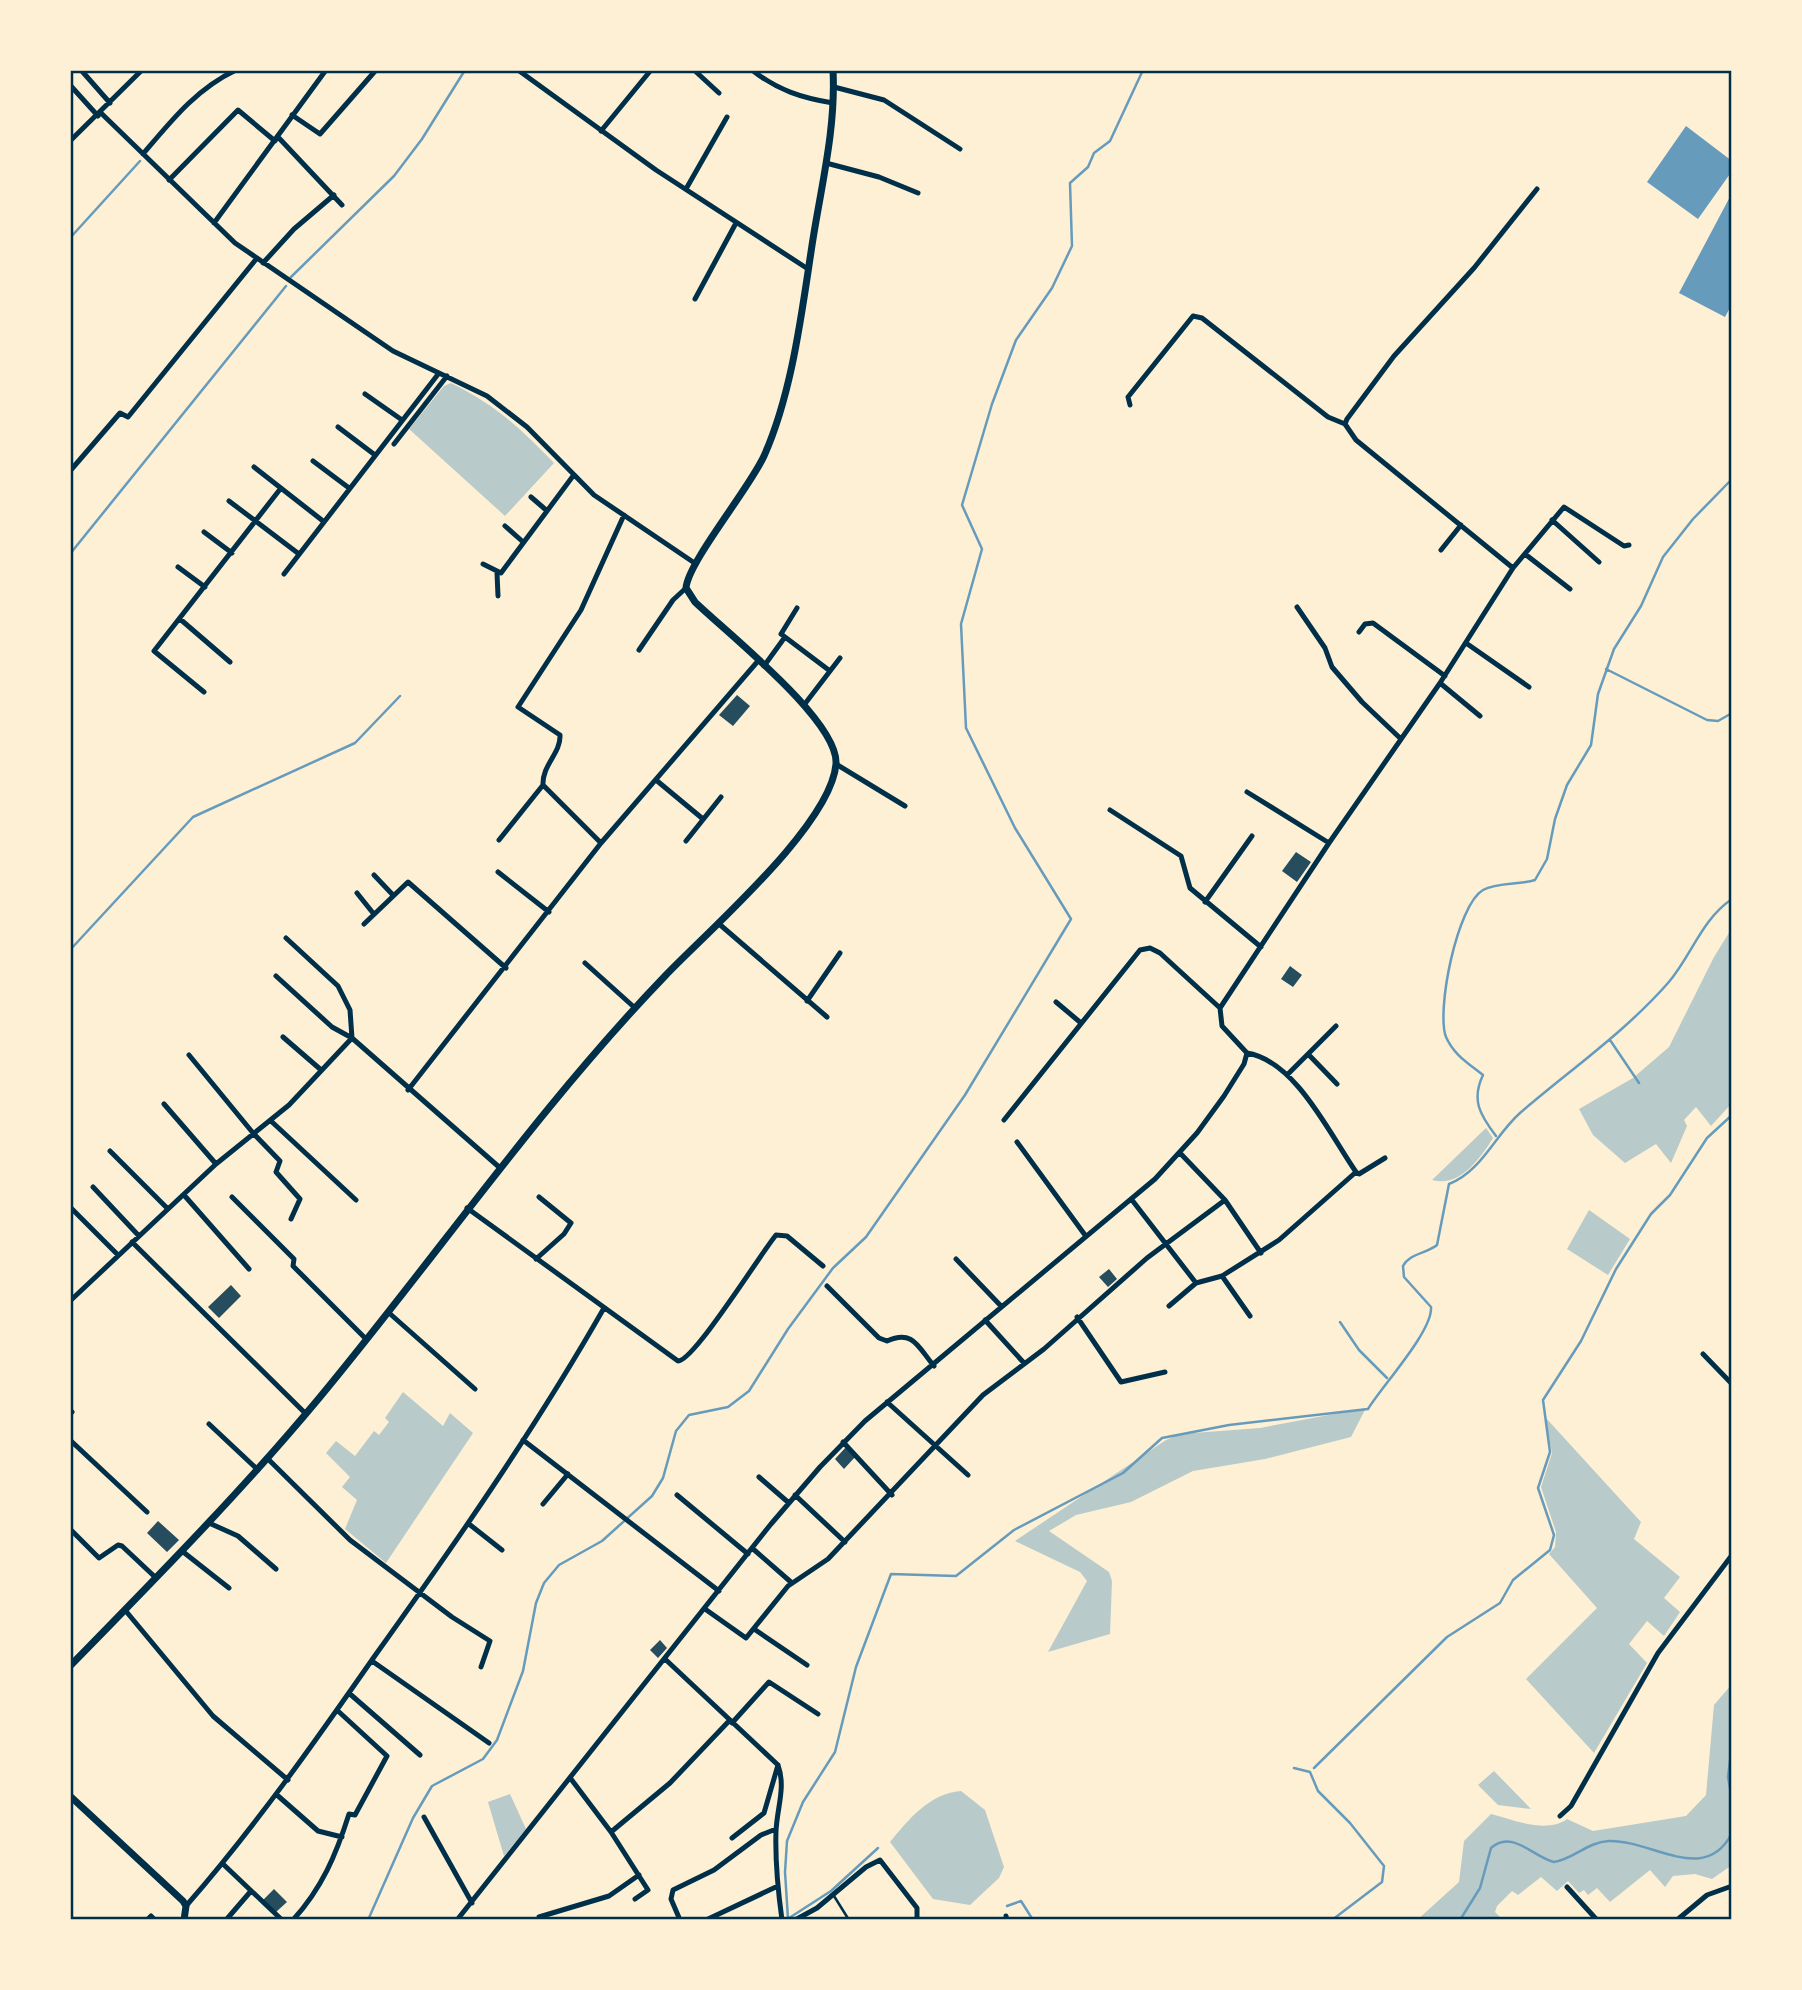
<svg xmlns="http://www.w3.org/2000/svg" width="1802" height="1990" font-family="'Public Sans',sans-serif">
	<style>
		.green { fill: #b9caca }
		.water { fill: #669bbc }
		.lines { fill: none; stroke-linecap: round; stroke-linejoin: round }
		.stream { stroke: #669bbc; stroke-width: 2.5 }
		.building { fill: #264d5e }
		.service { stroke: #003049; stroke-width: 2.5 }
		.minor { stroke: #003049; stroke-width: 5 }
		.tertiary { stroke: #003049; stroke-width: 7 }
		.neatline { fill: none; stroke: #003049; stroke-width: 2.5 }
	</style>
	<rect width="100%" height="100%" fill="#fdf0d5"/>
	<path class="green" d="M451,383c46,23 68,44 103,80l-49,53 -96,-87 35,-43z
		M1732,928v175l-21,23 -15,-19 -12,13 3,6 -16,37 -15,-19 -31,19 -32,-28 -14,-26 54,-31 36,-31 45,-90z
		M1486,1128l7,10c-13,21 -34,50 -61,42z
		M1589,1210l41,29 -22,36 -41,-26z
		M403,1392l40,34 7,-13 23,20 -87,130 -41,-34 12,-29 -15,-13 8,-10 -24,-24 10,-12 19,15 19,-25 5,4 10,-13 -4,-4z
		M1366,1408l-15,29 -86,22 -72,12 -62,31 -55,13 -27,16 60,41 3,9 -2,53 -62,18 39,-71 -7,-9 -65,-31 151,-101 14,-6 80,-6z
		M1545,1417l96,105 -7,17 46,38 -16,21 16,14 -16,24 -17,-15 -18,23 18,19 -53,90 -68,-74 71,-71 -48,-54 6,-7 1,-15 -15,-45 11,-34z
		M1732,1684v181l-20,14 -17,-5 -22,2 -8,11 -15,-17 -40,32 -13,-14 -9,7 -4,-5 -5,3 -11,-12 -11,10 -16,-14 -23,18 -6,-4 -15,15 -2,6 8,8h-86l42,-38 5,-41 27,-27c23,6 56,20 76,5l26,12 93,-15 20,-21 8,-90z
		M1494,1771l37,38 -33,-4 -20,-20z
		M961,1791l24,19 19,57 -5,11 -29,27 -37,-6 -43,-57c20,-24 39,-48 71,-51z
		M510,1794l16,35 -22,27 -16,-54z"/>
	<path class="water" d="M1686,126l46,35v10l-34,48 -51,-37z
		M1732,193v111l-7,13 -46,-24z"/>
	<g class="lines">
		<path class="stream" d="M70,238l70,-77
			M291,277l103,-101 28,-37 43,-69
			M70,554l216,-268
			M1606,669l101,51 11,1 14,-8
			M70,950l123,-133 162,-74 45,-47
			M1610,1040l29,43
			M1496,1136c-16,-21 -25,-36 -13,-61 -15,-12 -29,-20 -37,-38 -10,-26 11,-132 37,-147 14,-8 37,-5 52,-10l12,-21 8,-40 12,-34 24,-40 7,-51 16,-45 27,-43 22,-49 30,-38 39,-40
			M1340,1322l19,28 28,28
			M1732,1745l-4,32 4,22
			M1294,1768l16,4 8,19 32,32 34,43 -2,16 -50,38
			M1314,1768l133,-131 53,-34 13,-23 37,-30 4,-15 -16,-47 12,-36 -7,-52 38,-59 35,-72 35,-55 19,-19 37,-57 25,-23
			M1007,1906l14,-5 12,19
			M788,1919l-3,-47 2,-31 16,-39 32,-50 21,-85 35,-93 65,2 58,-46 109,-57 39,-35 67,-13 139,-16c14,-23 65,-78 63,-102l-27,-30 -1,-11c7,-13 23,-12 34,-21l12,-61c32,-12 46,-49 71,-71 50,-43 104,-80 148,-130 24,-28 33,-63 64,-84
			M368,1920l45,-102 19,-32 51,-27 14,-19 26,-69 13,-68 8,-20 15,-18 43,-24 50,-45 11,-18 13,-47 13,-16 39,-8 21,-16 39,-62 45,-61 33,-31 99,-142 106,-176 -56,-91 -49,-100 -5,-104 21,-75 -20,-44 30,-101 24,-64 36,-52 20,-42 -2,-63 18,-16 6,-14 16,-12 33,-71
			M786,1920l45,-29 47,-43
			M1460,1920l20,-32 11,-40c21,-19 42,9 63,14 20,-3 33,-20 55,-21 44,-1 96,45 123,-8"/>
	</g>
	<path class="building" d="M737,695l13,11 -17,20 -14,-11z
		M1296,852l15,10 -14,20 -15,-11z
		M1290,966l12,9 -9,12 -12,-8z
		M1109,1269l8,10 -9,8 -9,-10z
		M231,1285l10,11 -22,22 -11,-11z
		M846,1447l9,10 -11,12 -9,-10z
		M158,1521l21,19 -12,12 -20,-19z
		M660,1640l7,8 -9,10 -8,-8z
		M274,1889l13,13 -11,10 -13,-12z"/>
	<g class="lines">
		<path class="service" d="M834,1896l15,24"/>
		<path class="minor" d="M81,70l29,33
			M518,70l138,100 152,99
			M694,70l25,23
			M752,70c25,20 50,28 81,33
			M70,85l28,31
			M834,87l50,13 76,49
			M101,113l134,130 158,108 94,45 40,31 67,68 102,69
			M292,115l28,19 56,-64
			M601,131l50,-61
			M278,137l64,68
			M70,141l72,-71
			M143,154c28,-33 53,-65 93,-84
			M826,163l53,14 39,16
			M169,180l69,-70 37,31
			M686,189l41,-72
			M214,223l112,-153
			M263,263l31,-34 40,-34
			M695,299l41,-76
			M365,394l37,26
			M1130,405l-2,-8 65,-81 9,2 126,99 17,7
			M338,427l37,28
			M394,444l53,-68
			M313,461l36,27
			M254,467l69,54
			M70,471l50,-58 8,4 129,-159
			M531,497l15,13
			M229,501l70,53
			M1552,520l47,42
			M505,526l17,15
			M204,532l28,21
			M1441,550l20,-25
			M1525,554l45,35
			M483,564l18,9 72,-97
			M178,567l27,20
			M1513,568l51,-61 60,39 5,-1
			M497,573l1,23
			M284,574l155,-201
			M1297,607l28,41 7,19 30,35 39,37
			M797,608l-16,26 49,37
			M180,619l50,43
			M1359,632l6,-8 8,-1 72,53
			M1466,643l63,44
			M639,650l34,-50 13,-12
			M764,666l21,-29
			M1440,683l40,33
			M204,692l-50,-41 127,-163
			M804,705l36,-47
			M836,764l69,42
			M656,780l47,39
			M1247,792l82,51
			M1110,810l71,46 9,32 71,59
			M499,840l44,-55
			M686,841l35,-44
			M601,843l-58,-58c-1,-20 18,-32 17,-50l-42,-28 63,-97 43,-95
			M498,872l51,40
			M374,875l18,19
			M357,893l16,20
			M1205,902l47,-66
			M718,923l109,94
			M364,924l44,-42 98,86
			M585,963l50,45
			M276,976l56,51 20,11 147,129
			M807,1001l33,-48
			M1056,1002l25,21
			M283,1037l37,32
			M1247,1053c49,8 83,82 109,119
			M1308,1054l29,30
			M189,1055l64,78 27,28 -4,11 24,27 -9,20
			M1287,1075l49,-49
			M408,1090l193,-247 157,-182
			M164,1104l52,60
			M1004,1120l136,-170 10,-2 10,5 60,55
			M271,1121l85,79
			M1017,1142l68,93
			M110,1151l58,58
			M1180,1153l45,47 36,53
			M93,1187l46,49
			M184,1195l65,74
			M232,1197l62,62 -1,7 73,73
			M1132,1200l64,83
			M70,1207l48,48
			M467,1208l211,153c16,0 83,-108 98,-126l11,1 36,30
			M132,1242l174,172
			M536,1259l28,-25 7,-11 -32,-26
			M956,1259l45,47
			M1222,1276l28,40
			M827,1286l52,52 8,3c26,-12 31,6 47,25
			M70,1301l146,-137 73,-59 63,-67 -2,-28 -12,-24 -52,-48
			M1169,1306l27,-23 26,-7 57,-36 77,-68 3,2 26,-16
			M388,1312l87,77
			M1077,1317l44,65 44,-10
			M985,1320l39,43
			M1703,1354l29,30
			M887,1402l81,73
			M70,1410l2,2
			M209,1424l49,46
			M70,1440l77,72
			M523,1440l196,151
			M843,1442l49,53
			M268,1459l82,81 102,77 38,24 -9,26
			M759,1477l30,26
			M677,1495l71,59
			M795,1495l50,47
			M543,1504l25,-30
			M209,1523l29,13 38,33
			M469,1524l33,26
			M70,1529l29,29 19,-13 4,1 33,31
			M752,1548l40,35
			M182,1551l47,37
			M705,1609l41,29 42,-52 40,-27 155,-164 61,-46 103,-91 78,-58
			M125,1610l88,106 75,64
			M754,1629l53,36
			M665,1659l113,106c8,22 -1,43 -2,66 -1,30 2,60 6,89
			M372,1661l117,82
			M350,1694l70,61
			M732,1723l37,-41 49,32
			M571,1779l40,53 37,58 -13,9
			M277,1795l41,36 24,6
			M1560,1816l11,-10 87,-153 74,-98
			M424,1817l48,86
			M611,1832l59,-49 59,-62
			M732,1838l32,-25 14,-48
			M223,1864l59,56
			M1567,1887l30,33
			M186,1906c69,-79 128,-163 188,-249 81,-113 161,-228 230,-349
			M1006,1916l1,4
			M539,1917l70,-21 30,-21
			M147,1920l4,-4 4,4
			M226,1920l25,-29
			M293,1920c29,-32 43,-65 56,-106l6,1 32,-59 -49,-45
			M457,1920l314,-396 49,-57 45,-46 290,-242 42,-46 27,-37 20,-32 3,-11 -25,-27 -2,-18 109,-165 111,-160 73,-115 -157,-128 -11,-16 2,-5 47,-63 80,-88 63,-79
			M680,1920l-9,-21 2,-9 41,-20 47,-35 15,-6
			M706,1920l72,-34
			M795,1920l22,-12 49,-41 14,-7 37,48v12
			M1677,1920l30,-25 25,-9"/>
		<path class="tertiary" d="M70,1666c86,-88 172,-175 250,-269 116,-140 219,-290 345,-421 44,-46 166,-151 171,-212 3,-43 -109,-131 -141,-162l-9,-14c2,-26 63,-99 78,-132 29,-65 38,-147 49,-217 9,-56 23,-113 20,-169
			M70,1796l113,105 3,5 -2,14"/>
	</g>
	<rect width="1802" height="1990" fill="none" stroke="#fdf0d5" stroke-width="144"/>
	<rect x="72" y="72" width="1658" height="1846" class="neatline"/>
</svg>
